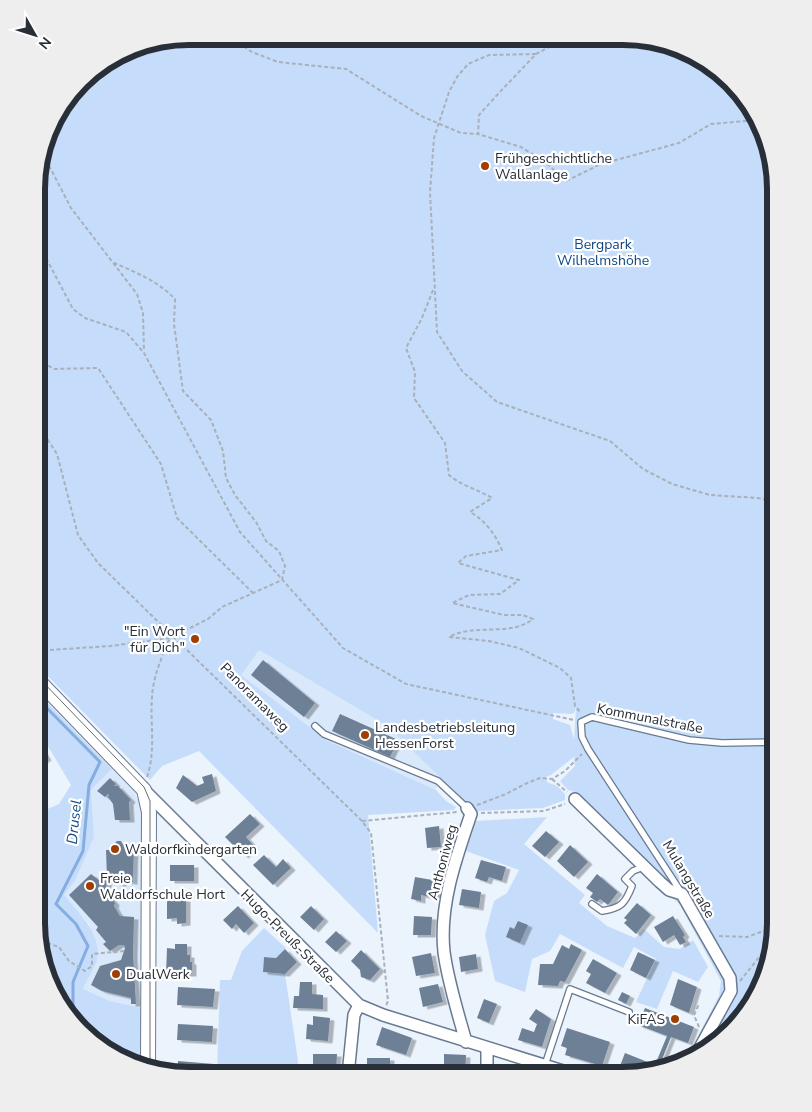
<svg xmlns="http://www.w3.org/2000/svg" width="812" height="1112" font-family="'Nunito Sans',sans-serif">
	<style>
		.built { fill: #d9e8fa }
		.green { fill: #c5ddfa; fill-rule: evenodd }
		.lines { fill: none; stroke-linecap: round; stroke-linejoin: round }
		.stream { stroke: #85addf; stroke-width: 3 }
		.building { fill: #6e8096; filter: url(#shadow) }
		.service-casing { stroke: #697a90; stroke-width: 8 }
		.minor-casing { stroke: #697a90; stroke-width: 14 }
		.tertiary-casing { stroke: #697a90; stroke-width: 16 }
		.path { stroke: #a9b0ba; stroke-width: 2; stroke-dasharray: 4 2.5; stroke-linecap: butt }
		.service { stroke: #fff; stroke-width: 5.5 }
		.minor { stroke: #fff; stroke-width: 11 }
		.tertiary { stroke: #fff; stroke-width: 14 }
		.tram { stroke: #646c75; stroke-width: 1 }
		.poi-dot { fill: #a03d00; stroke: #fff; stroke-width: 2 }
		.labels { text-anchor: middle; stroke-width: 4.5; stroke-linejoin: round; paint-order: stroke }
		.poi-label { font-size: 14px; fill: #282f38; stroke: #fff; text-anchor: start }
		.park-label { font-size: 14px; fill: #104783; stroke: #fff }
		.street-label { font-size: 14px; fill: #282f38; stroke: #fff }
		.water-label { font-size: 15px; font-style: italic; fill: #174e8a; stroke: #fff }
		.rim { fill: none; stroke: #282f38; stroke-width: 6 }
	</style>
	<defs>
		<filter id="shadow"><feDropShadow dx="4.5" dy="2.5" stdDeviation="0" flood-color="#0004"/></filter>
	</defs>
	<rect width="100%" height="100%" fill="#ebf3fd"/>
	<path class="built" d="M259,650l130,77 51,50 -4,13 -108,-49 -88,-66z
		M112,769l23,24 7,16v199l-32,-7 -27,-12 14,-29 -8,-36 -25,-29 11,-14 19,-44 -3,-47z"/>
	<path class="green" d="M189,36l454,2 73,30 44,54 16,67 -1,744 -25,75 -60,52 -5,1 34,-65 2,-15 -41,-76 -104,-98 -1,-15 -7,-2 -8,-9 15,-15 -1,-9 -23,18 -5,2 1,5 10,4 8,8v6l-22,8 -65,3 -6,-2 -83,-82 -130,-77 -18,25 87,66 108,49 10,11 10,6 -2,3 -86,5 10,118 -179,-182 -37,15 -12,14 -113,-115 1,-496 19,-56 32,-39 51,-30zM576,708l-2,31 -4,-14 -17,-6v-6l17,1 4,-1z
		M37,692l75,77 -21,21 3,47 -19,44 -11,14c15,18 38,39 33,65 -3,9 -10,20 -14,29l27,12 32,7v53l-46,-17 -44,-54 -16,-67v-109l23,-10 12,-19 -34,-57z
		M547,817l-23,27 61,51 -6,8 28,23 28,12 9,-9 20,18 16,2 13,-9 15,27 -10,15 -25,-11 -16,38 -21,-7 20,-43 -22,-12 -11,21 -63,-34 -10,17 -18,8 -7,33 -30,-11 -10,-46 9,-34 13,-8 12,-23 -53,-19 10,-30z
		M264,928l22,20 -10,10 -12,-1 -1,15 22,2 13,87v14h-81l3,-95h11l11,-29z
		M401,1067l30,2 1,6h-31z"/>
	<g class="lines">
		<path class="stream" d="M37,698l63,64 -11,23 -6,66 -27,53 20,20 12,22 -15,36v33"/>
	</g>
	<path class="building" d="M263,660l52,43 -11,14 -53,-42z
		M340,714l58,26 -8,17 -58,-26z
		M37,741l10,17 -10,7z
		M212,774l4,17 -24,11 -16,-14 7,-13 14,11 7,-3 -2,-6z
		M110,778l6,6 -2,2h4l13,14 -2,2 1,18h-15l-2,-16 -5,-7 1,-2 -1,-1 -3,3 -8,-6z
		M250,814l10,10 -14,13 8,9 -10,10 -19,-19z
		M439,826l2,21 -14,1 -2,-20z
		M546,831l13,11 -14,15 -13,-11z
		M117,841h4l2,4h11l-1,37 -9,-1 -4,4 -5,-4 -7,-1 -3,11 10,12 -1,3 6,10 14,1 -1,38 3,49h-5v-6l-29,-7 -11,-6 9,-19 21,-6 4,-12 -1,-3h-5l-9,6 -7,-7 3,-2 -10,-12 2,-3 -29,-32 22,-21 10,8 6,-3 -1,-29h7l1,-6z
		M570,845l18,17 -14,15 -17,-16z
		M264,855l12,12 7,-8 8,9 -18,17 -20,-20z
		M481,860l25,7 -4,14 -13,-4 -2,5 -12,-4z
		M170,865h24v16h-24z
		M597,874l21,18 -10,13 -8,-6 -3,3 -7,-5 3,-4 -7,-5z
		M415,877l23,4 -3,17 -14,-3v6l-10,-2z
		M462,889l19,3 -2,16 -20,-3z
		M167,899h19v24l-9,1v-6l-10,1z
		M637,903l14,12 -15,19 -12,-11 3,-3 -3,-2z
		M238,906l16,17 -10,10 -8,-9 -4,5 -9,-9z
		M311,906l13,13 -10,11 -14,-13z
		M414,916l18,1 -1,18h-18z
		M673,916l12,19 -2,2 3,5 -6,3 -6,-10 -11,7 -9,-15z
		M518,921l10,4 -8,18 -14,-6 4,-10 4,2z
		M336,931l11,10 -11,11 -11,-10z
		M175,944h12v11h3v7h2v12h-26l1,-26 8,1z
		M571,944l11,6 -17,32 -5,-1 -2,5 -20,-1 2,-21h13l9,-19 7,4z
		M285,949l12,13 -12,12 -22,-2 1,-15 12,1z
		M361,950l19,19 -10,11 -9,-3 -1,-7 -9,-9z
		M638,952l17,8 -9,18 -16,-8z
		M431,953l4,20 -19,3 -4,-19z
		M476,954l2,15 -17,3 -2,-15z
		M593,959l24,14 -12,20 -19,-10 5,-9 -5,-3z
		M678,979l19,8 -8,26 -19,-8z
		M300,982h12v12l11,1v14l-30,-1 1,-12h5z
		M438,984l5,18 -20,5 -4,-19z
		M178,987l37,2 -2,18 -36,-2z
		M622,992l8,4 -4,8 -8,-4z
		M484,999l13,5 -8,19 -12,-5z
		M645,1008l49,19 -6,16 -17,-6 -12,30 -43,9 9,-23 30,12 12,-29 -29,-11z
		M739,1008l6,4 -8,7 -4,-3z
		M536,1009l15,10 -9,28 -24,-7 4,-12 12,4 3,-8 -8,-5z
		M313,1016l17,2 -2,23 -22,-2 1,-15 6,1z
		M178,1024l35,2 -1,16 -35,-2z
		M382,1027l30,11 -6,17 -30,-10z
		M567,1028l43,14 -8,24 -37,-11 2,-7 -6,-2z
		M313,1054h24l-1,17 -23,-1z
		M444,1054l22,1 -1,20h-21z
		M367,1058h23v17h-23z
		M178,1061l36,3 -1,11 -36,-1z"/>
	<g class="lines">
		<g class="service-casing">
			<path id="service" d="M315,726l9,8 114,47 29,27
				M681,892l-93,-143 -6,-12 -1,-15 11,-5 97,23 33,3 53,-1
				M592,904l10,7c19,-3 23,-7 30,-25l-7,-7 8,-8 10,-4
				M545,1065l25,-76 59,23"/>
		</g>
		<g class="minor-casing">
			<path id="minor" d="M144,790l215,215 24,10 196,61
				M575,799l85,83 9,8 13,4 48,84 1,13 -35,64
				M466,1042c-8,-29 -18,-60 -22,-90 -5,-47 12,-94 27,-138l-4,-6
				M348,1075l6,-60 5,-10
				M487,1075v-27"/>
		</g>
		<g class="tertiary-casing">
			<path id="tertiary" d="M37,679l107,111 5,22 -1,254"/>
		</g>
		<path class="path" d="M227,36l25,16 26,10 68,7 75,47 40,17 17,1
			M568,37l-32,17 -38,40 -19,21 -1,19 43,13 24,15 21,19 35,-17 78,-21 32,-19 47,-4
			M536,54l-47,1 -21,9 -11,13 -8,15 -15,46 -4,54 7,140 25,39 35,31 113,39 33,28 29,15 38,11 48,3 18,4
			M43,154l28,54 66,86 6,19 1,38
			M37,241l36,68 12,9 41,14 18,21 96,179 103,116 63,36 168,36
			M433,290l-11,28 -16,30 9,24 -1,26 31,45 4,32c13,11 28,14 43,23l-22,14c16,9 25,22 32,38l-36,6 -8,7 61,17 -19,14 -31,1 -17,8 52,12h19l10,4c-22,18 -59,4 -84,18l40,4 30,7 41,20 11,10 4,28 6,7
			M37,359l17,10 44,-1 63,96 16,54 76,75
			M37,423l20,31 21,81 20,28 264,258 9,12 17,168 -2,5
			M40,658l9,-8 62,-4 59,-8 38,-19 14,-12 60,-27 3,-14 -6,-15 -13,-10 -10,-19 -21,-27 -9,-17 -3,-27 -12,-31 -28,-29 -9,-67 1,-25c-17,-18 -40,-27 -63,-37
			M37,660c9,-11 2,-33 0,-46
			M147,777c9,-26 3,-53 5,-80 1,-20 10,-41 18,-59
			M552,779l15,13
			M477,805l29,-11 19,-10 15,-6 12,1 13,-8 17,-17
			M481,813l63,-2 21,-7
			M362,821l95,-9
			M719,936l28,1 28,-10
			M41,941l18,6 10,14 16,10 7,-5v-12l33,-3
			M740,981l33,-41
			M699,1027l-5,-12 5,-11"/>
		<use href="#service" class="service"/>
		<use href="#minor" class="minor"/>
		<use href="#tertiary" class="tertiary"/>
		<path class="tram" d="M37,676l107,111 6,14v266"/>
	</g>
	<g class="poi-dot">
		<circle cx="485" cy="166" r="5"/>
		<circle cx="195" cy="639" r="5"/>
		<circle cx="365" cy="735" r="5"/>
		<circle cx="115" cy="849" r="5"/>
		<circle cx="90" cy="886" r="5"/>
		<circle cx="116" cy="974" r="5"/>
		<circle cx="675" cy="1019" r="5"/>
	</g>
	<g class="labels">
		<g class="poi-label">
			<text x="495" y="163">Frühgeschichtliche<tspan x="495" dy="16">Wallanlage</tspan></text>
			<text x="185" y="636" text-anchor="end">"Ein Wort<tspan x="185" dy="16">für Dich"</tspan></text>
			<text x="375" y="732">Landesbetriebsleitung<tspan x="375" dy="16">HessenForst</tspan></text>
			<text x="125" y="854">Waldorfkindergarten</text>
			<text x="100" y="883">Freie<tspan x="100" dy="16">Waldorfschule Hort</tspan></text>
			<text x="126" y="979">DualWerk</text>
			<text x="665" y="1024" text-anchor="end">KiFAS</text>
		</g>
		<g class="park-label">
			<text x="603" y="249">Bergpark<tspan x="603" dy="16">Wilhelmshöhe</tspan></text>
		</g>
		<g class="street-label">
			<text transform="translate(255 697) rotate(45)" y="5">Panoramaweg</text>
			<text transform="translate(650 718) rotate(11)" y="5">Kommunalstraße</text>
			<text transform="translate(442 862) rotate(-75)" y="5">Anthoniweg</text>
			<text transform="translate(689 879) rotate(59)" y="5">Mulangstraße</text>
			<text transform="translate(288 936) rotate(45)" y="5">Hugo-Preuß-Straße</text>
		</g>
		<g class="water-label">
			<text transform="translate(74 822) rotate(-84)" y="5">Drusel</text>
		</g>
	</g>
	<path d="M0 0H812V1112H0ZM189 45H623A144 144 0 0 1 767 189V923A144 144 0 0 1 623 1067H189A144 144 0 0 1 45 923V189A144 144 0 0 1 189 45Z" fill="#eeeeef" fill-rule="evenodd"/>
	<path class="rim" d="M189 45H623A144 144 0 0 1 767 189V923A144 144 0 0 1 623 1067H189A144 144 0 0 1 45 923V189A144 144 0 0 1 189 45Z"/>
	<g transform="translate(35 35) rotate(129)" stroke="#ffffff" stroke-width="4" paint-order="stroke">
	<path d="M0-4L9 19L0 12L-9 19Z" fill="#282f38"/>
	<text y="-8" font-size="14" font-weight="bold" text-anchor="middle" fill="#282f38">N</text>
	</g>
</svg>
